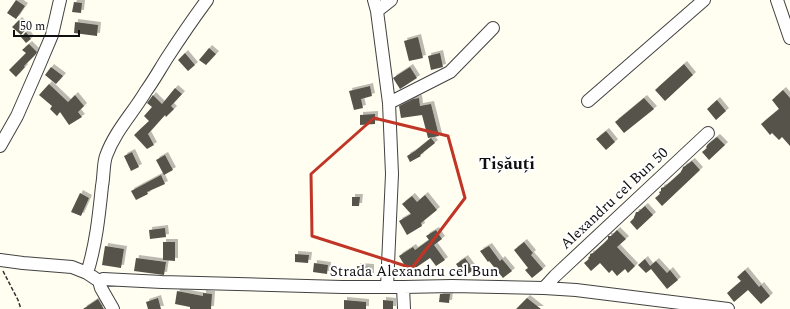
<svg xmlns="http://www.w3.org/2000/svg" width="790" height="309" font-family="Spectral,serif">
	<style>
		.building { fill: #57524b; filter: url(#shadow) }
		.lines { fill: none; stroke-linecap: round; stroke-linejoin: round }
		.minor-casing { stroke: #424242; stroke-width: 14 }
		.path { stroke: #313131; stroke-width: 1.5; stroke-dasharray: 4 2; stroke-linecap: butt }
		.minor { stroke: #fff; stroke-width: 12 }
		.marked { fill: none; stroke: #c03526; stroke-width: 3; stroke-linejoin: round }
		.labels { text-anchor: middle; stroke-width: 4; stroke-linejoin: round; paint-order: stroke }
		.street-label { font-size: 15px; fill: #0f0f0f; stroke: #fff }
		.quarter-label { font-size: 17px; font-weight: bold; fill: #0f0f0f; stroke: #fff }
	</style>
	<defs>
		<filter id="shadow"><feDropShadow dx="3" dy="-3" stdDeviation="0" flood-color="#0004"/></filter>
	</defs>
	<rect width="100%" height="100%" fill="#fffef0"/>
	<path class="building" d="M16,0l9,6 -9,13 -9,-6z
		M74,2l8,1 -1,10 -9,-1z
		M19,20l8,8 -6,7 -9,-8z
		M75,22l23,3 -1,11 -23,-3z
		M26,32l5,7 -5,4 -5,-6z
		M418,37l5,21 -14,3 -5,-20z
		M29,44l8,8 -2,3 -11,11 1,1 -9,10 -7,-7 17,-17 -4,-3z
		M209,48l7,6 -10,11 -7,-5z
		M185,53l10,12 -7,6 -10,-11z
		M440,53l3,14 -12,3 -3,-14z
		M684,64l9,11 -28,26 -10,-11z
		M51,67l12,9 -7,8 -11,-9z
		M410,67l7,11 -17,11 -7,-11z
		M49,84l19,18 7,-7 9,11 -6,6 4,5 -13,8 -9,-13 -3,4 -7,-7 2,-3 -13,-11z
		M370,86l2,10 -11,3 2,9 -9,2 -5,-19z
		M175,88l7,6 -11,12 3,3 -8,8 -1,-2 -17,19 6,11 -7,4 -13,-14 15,-14 -5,-5 8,-9 -5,-4 6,-8 9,9z
		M783,90l7,8v48l-8,-9 -3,3 -7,-7 -2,2 -9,-11 18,-15 -7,-9z
		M419,98l1,8 11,-2 8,32 -11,2 -6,-23 -21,3 -2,-12 14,-7z
		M644,98l10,11 -30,24 -9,-11z
		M717,100l9,11 -10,9 -9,-11z
		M375,114v10l-15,1v-10z
		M606,131l9,11 -9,8 -10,-11z
		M717,137l8,8 -16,15 -7,-8 5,-4 -1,-1 2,-3z
		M431,138l4,5 -15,12 1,1 -11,6 -3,-6 8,-5z
		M132,152l7,15 -8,4 -7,-15z
		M165,155l8,15 -9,5 -8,-15z
		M692,161l8,9 -38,36 -7,-8 5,-4 -1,-2 2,-1v-3l3,-1 6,-5 11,-10v-1l1,-1 1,-3 2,-1z
		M161,175l4,9 -18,8 1,2 -12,6 -5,-9z
		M80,193l9,5 -8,18 -10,-4z
		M425,195l12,15 -16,13 1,3 -15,9 -8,-14 12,-7 -9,-10 10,-8 5,6z
		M352,197h8l-1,9h-7z
		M645,206l8,9 -16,15 -7,-8 4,-4v-1l1,-2 1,-3h2z
		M165,228l1,9 -16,2 -1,-9z
		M436,230l6,9 -8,6 11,15 -9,6 -6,-8 -19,13 1,4 -9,3 -3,-10 5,-2 -6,-10 14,-9 2,3 14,-10 -3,-4z
		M617,230l9,9 -9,8 18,19 -7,7 -3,-4 -8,7 -5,-6 -3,3 -9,-10 -9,8 -7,-8 5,-4 -1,-1 2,-2v-2l3,-1 10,-9 5,-5v-3h3z
		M163,242h12v19l-12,-1z
		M524,242l9,11 -2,2 12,14 -11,9 -7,-8 3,-2 -14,-18z
		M105,246l19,3 -3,19 -19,-3z
		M489,246l11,15 2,-2 10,12 -9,7 -14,-17 -1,1 -8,-11z
		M295,254l14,1 -1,8 -13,-1z
		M136,258l30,4 -2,13 -30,-4z
		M465,258l9,12 -10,6 -8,-12z
		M645,259l5,7 6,-5 11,12 3,-3 8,10 -11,9 -16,-20 -5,4 -8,-8z
		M314,263l14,2 -1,9 -14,-2z
		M357,266l14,1v9l-14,-1z
		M745,270l14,17 2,-2 9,11 -9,8 -13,-14 -14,12 -7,-9 14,-12 -4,-4z
		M177,291l26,5v-3l9,1 -1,15h-21v-2l-15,-3z
		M440,294h10l-1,9 -10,-1z
		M158,298l3,11h-13l-2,-7z
		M527,298l14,11h-25z
		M98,299l6,10h-21z
		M344,300l22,2v7h-22z
		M383,300l10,1v8h-10z"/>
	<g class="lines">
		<g class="minor-casing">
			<path id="minor" d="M374,0l3,11 12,92 3,71 -5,113
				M777,0l13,38
				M377,11l14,-11
				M588,101l116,-101
				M389,103l61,-31 43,-44
				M0,146l17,-30 21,-48 14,-33 8,-35
				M0,260l23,3 49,4 15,6 12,8 2,7 12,21
				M87,273c9,-28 12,-58 15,-87 2,-10 1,-21 4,-30 9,-25 27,-43 40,-65 8,-11 14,-22 21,-33 13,-20 26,-39 40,-58
				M99,281l4,-2 59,3 180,5h61l49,-1 92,2 32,2 152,19
				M403,287l1,22
				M544,288l11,-12 153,-143"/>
		</g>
		<path class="path" d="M3,271l15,29 3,9"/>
		<use href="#minor" class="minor"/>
	</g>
	<path class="marked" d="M374,118l74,18 17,62 -53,70 -100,-32 -1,-62z"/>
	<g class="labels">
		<g class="street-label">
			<text transform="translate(614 198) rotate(-43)" y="5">Alexandru cel Bun 50</text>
			<text x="414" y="276">Strada Alexandru cel Bun</text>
		</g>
		<g class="quarter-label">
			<text x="507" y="169">Tișăuți</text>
		</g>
	</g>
	<path d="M14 30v6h65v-6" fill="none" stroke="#0f0f0f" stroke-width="2"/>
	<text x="20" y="30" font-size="12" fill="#0f0f0f" stroke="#ffffff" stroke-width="3" paint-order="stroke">50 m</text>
</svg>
